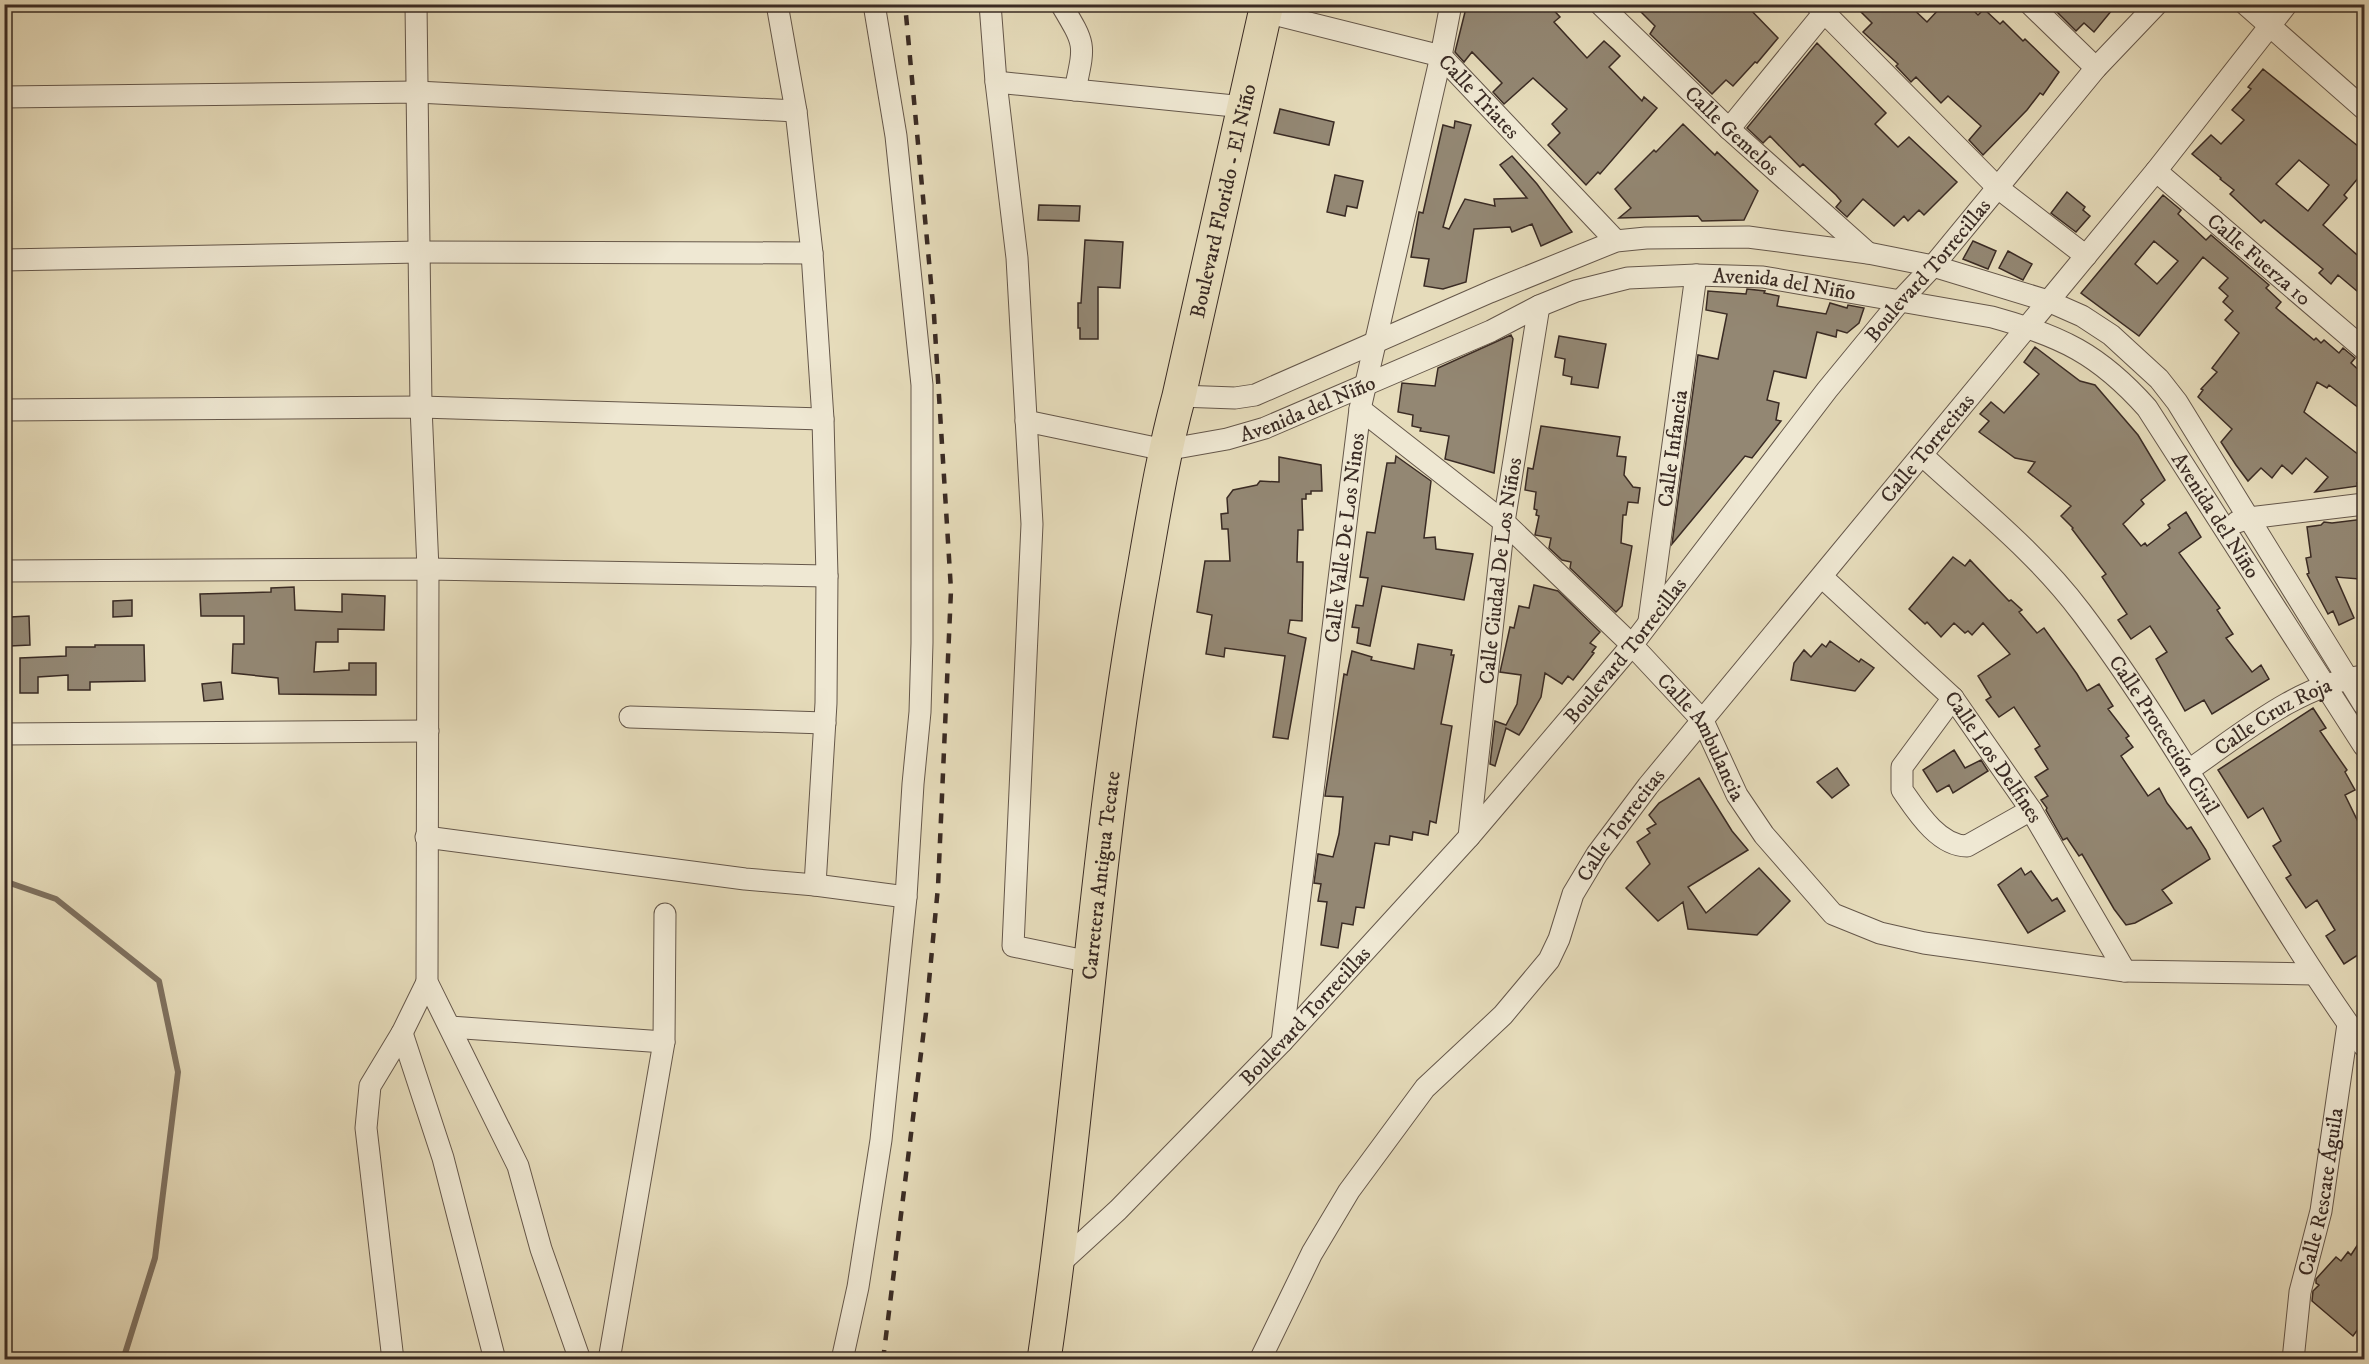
<svg xmlns="http://www.w3.org/2000/svg" width="2369" height="1364" font-family="'IM FELL DW Pica',serif">
	<style>
		.lines { fill: none; stroke-linecap: round; stroke-linejoin: round }
		.stream { stroke: #7e7160; stroke-width: 6 }
		.building { fill: #938773; stroke: #3a2b24; stroke-width: 1.5; fill-rule: evenodd }
		.minor-casing { stroke: #65574a; stroke-width: 23 }
		.primary-casing { stroke: #3a2b24; stroke-width: 35 }
		.minor { stroke: #efe8d3; stroke-width: 21 }
		.primary { stroke: #e6dcbb; stroke-width: 33 }
		.rail { stroke: #3a2b24; stroke-width: 4.5; stroke-dasharray: 10 10; stroke-linecap: butt }
		.labels { text-anchor: middle; stroke-width: 6; stroke-linejoin: round; paint-order: stroke }
		.street-label { font-size: 21px; fill: #3a2b24; stroke: #efe8d3 }
	</style>
	<rect width="100%" height="100%" fill="#e6dcbb"/>
	<filter id="stains"><feTurbulence type="fractalNoise" baseFrequency=".00333" numOctaves="4"/><feColorMatrix values="0 0 0 0 .2 0 0 0 0 .09 0 0 0 0 .02 0 0 0 .5 -.17"/></filter>
	<radialGradient id="worn" r=".72"><stop offset=".6" stop-color="#630" stop-opacity="0"/><stop offset="1" stop-color="#630" stop-opacity=".3"/></radialGradient>
	<g class="lines">
		<path class="stream" d="M4,881l52,18 103,82 19,91 -23,186 -32,102"/>
	</g>
	<path class="building" d="M1467,4h81l12,13 -6,5 33,36 17,-17 9,8 7,7 -11,11 33,34 2,-4 13,11 -57,66 -2,-2 -12,13 -38,-40 12,-12 -8,-9 15,-15 -34,-31 -29,26 -11,-12 9,-9 -30,-31 -8,10 -9,-10z
		M1648,4h97l33,34 -21,25 -2,-1 -22,24 -7,-6 -14,14 -62,-60 5,-8 -14,-14z
		M1853,4h55l19,18 13,-14 2,3 7,-7h18l11,11 6,-6 16,15 3,-3 20,20 2,-2 34,33 -16,23 -3,-2 -13,17 -44,45 -14,-15 12,-14 -33,-30 -7,7 -25,-26 -5,5 -15,-16 2,-2 -35,-32 9,-9z
		M2049,4h68l-23,28 -10,-9 -8,8z
		M1817,43l69,70 -11,11 23,23 11,-10 48,45 -33,33 -5,-5 -11,11 -4,-5 -10,10 -31,-27 -16,18 -11,-10 5,-6 -5,-6 -33,-31 -3,3 -30,-31 -7,7 -16,-15z
		M2263,69l101,82v6l-5,7 5,7 -20,24 3,3 -24,27 41,36v36l-26,-22 -7,9 -12,-11 4,-4 -59,-49 -3,3 -31,-29 4,-4 -14,-11 1,-1 -29,-24 19,-19 10,9 23,-24 -12,-10 19,-21 -3,-2zM2299,160l30,25 -21,26 -32,-27z
		M1280,109l54,13 -5,23 -55,-12z
		M1455,121l16,4 -28,102 6,2 16,-30 30,7 -1,-7 33,-1 -27,-33 12,-9 25,28 35,48 -31,14 -9,-22 -20,8 -2,-5 -36,2 -8,53 -23,7 -19,-3 5,-27 -18,-2 8,-45 4,1 20,-88 11,3z
		M1683,124l32,31 2,-3 41,39 -14,29 -42,1 -4,-5 -79,2 12,-10 -16,-19 39,-39 2,2z
		M1335,175l28,6 -6,27 -10,-2 -2,10 -18,-4z
		M2067,192l18,15 -2,3 7,6 -14,16 -25,-19z
		M2163,195l18,15 -3,4 28,26 5,-5 58,50 -3,3 15,14 -5,6 38,32 2,-2 5,5 3,-3 15,13 4,-5 12,10 -4,5 13,12v37l-35,-27 -2,3 -10,-6 -13,30 60,47v22l-7,2 1,3 -43,6 13,-15 -22,-19 -14,16 -10,-9 -10,13 -11,-10 -13,13 -12,-16 -15,-23 11,-13 -34,-32 5,-7 -2,-1 16,-17 -5,-4 27,-35 -14,-13 8,-9 -10,-9 5,-6 -9,-8 9,-10 -25,-21 -64,79 -58,-43zM2154,241l24,20 -21,23 -22,-20z
		M1039,205l41,1 -1,15 -41,-1z
		M1085,240l38,2 -3,46 -22,-1v52h-18v-11h-2v-25h3z
		M1973,241l23,10 -8,18 -25,-10z
		M2008,251l24,13 -9,16 -24,-12z
		M1747,289l18,2 -1,2 15,3 -2,10 49,8 4,-11 17,5 1,-3 16,3 -5,15 -12,10 -10,-3 -1,7 -19,-5 -11,46 -32,-7 -7,29 12,3 -3,17 5,1 -29,37 -7,-2 -73,88 26,-189 20,4 9,-45 -21,-4 2,-19 38,3z
		M1511,335l2,4 -19,134 -49,-14 4,-23 -29,-5 1,-3 -9,-2 1,-11 -15,-3 4,-29 33,3 3,-18z
		M1559,336l47,8 -8,44 -27,-4 1,-7 -9,-2 2,-16 -10,-2z
		M2035,347l45,34 15,4 43,50 27,45 -24,20 3,4 -21,20 18,22 4,-3 2,3 23,-18 -2,-3 18,-13 15,25 -22,16 41,55 -3,2 16,24 -7,4 26,34 9,-7 8,14 -57,35 -8,-14 -19,11 -29,-52 11,-7 -17,-26 -19,13 -13,-19 9,-6 -25,-37 4,-3 -34,-45 1,-1 -12,-12 10,-10 -43,-34 7,-10 -20,-4 -36,-26 10,-11 -9,-7 11,-12 13,11 35,-39 -15,-12z
		M1541,426l79,11 -3,19 9,1 -2,18 9,12 7,1 -2,15 -10,-1 -2,13h-3l-2,28 11,3 -10,60 -6,6 -46,-44 1,-6 -9,-2 -13,-12 2,-10 -16,-3 4,-19 -3,-1 1,-5 -3,-1 2,-17 -11,-2 3,-22 5,1z
		M1396,456l35,25 -7,57 11,-1 1,12 37,5 -9,46 -82,-14 -12,60 -13,-3 2,-15 -7,-1 4,-22 7,1 5,-28 -8,-1 7,-45 8,1 12,-70h8z
		M1279,457l42,8 1,26h-11v3h-5v5h-4l1,31h-5l-1,32h6l-1,59 -12,-1 -2,13 18,5 -18,101 -15,-2 12,-81 -60,-8 -1,9 -18,-3 6,-39 -15,-3 8,-51h25l-2,-32h-6l-1,-15 7,-1 -1,-15 6,-8 24,-5 3,-4 19,1z
		M2364,519v39l-6,1 1,20 -23,-2 18,41 -15,7 -6,-14 -5,3 -21,-40 2,-1 -3,-15 5,-1 -4,-30 14,-2 3,-3 8,1z
		M1953,557l12,9 5,-6 39,41 2,-1 11,10 -3,2 18,21 7,-5 33,46 10,17 12,-7 14,22 -5,3 21,27 -3,2 7,9 -12,9 27,40 11,-8 8,15 20,26 4,-2 15,23 4,9 -48,31 10,13 -37,20 -9,2 -12,-16 -32,-55 -3,2 -12,-18 -4,2 -17,-30 1,-2 -6,-8 7,-4 -13,-19 13,-8 -13,-20 5,-3 -26,-39 -15,10 -13,-17 5,-3 -13,-21 32,-22 -27,-31 -11,12 -4,-4 -3,2 -11,-10 -13,14 -14,-15 -2,2 -16,-15z
		M1534,585l24,6 42,41 -10,11 6,4 -4,5 2,1 -21,27 -5,-4 -6,8 -17,-11 -4,24 -18,32 -4,6 -13,-7 -11,38 -5,-2 5,-43 11,4 11,-21 4,-29 -21,-3 10,-45 4,1 5,-22 10,2z
		M294,587l1,23 47,2v-18l43,2 -1,34 -46,-1v13h-22l-2,30 35,-2v-7h27v32l-97,-1 -1,-16 -46,-5 1,-29h11v-28h-43l-1,-22 71,-2v-4z
		M132,600v16l-19,1v-16z
		M29,616l1,29 -20,1v-29z
		M1830,641l29,21 2,-3 13,9 -19,23 -64,-11 3,-17 10,-13 7,7 11,-13 4,3z
		M1418,644l34,6 -1,5h3l-13,69 11,2 -16,97 -6,-2 -2,14 -15,-3 -1,8 -22,-4 -1,9 -14,-2 -11,65 -8,-1 -3,18 -11,-2 -4,25 -17,-3 6,-43 -9,-1 3,-17 -7,-1 4,-29 15,3 6,-23 4,-37 -18,-1 19,-122 3,1 5,-24 20,6 -1,3 43,9z
		M95,645h49l1,36 -55,1v8h-22v-15l-30,2v16h-18v-35l46,-2v-9h29z
		M221,682l2,17 -19,2 -2,-17z
		M2313,708l13,20 -6,3 27,39 -2,2 10,18 -10,5 19,39v117l-20,13 -18,-28 9,-6 -18,-30 -11,8 -20,-30 5,-3 -18,-29 8,-5 -18,-33 -15,10 -30,-48z
		M1954,750l11,18 16,-8 7,11 -35,22 -4,-8 -12,7 -14,-22z
		M1837,768l12,17 -17,13 -15,-16z
		M1699,778l33,53 16,19 -60,37 18,26 53,-45 31,33 -33,34 -69,-6 -5,-27 -25,19 -32,-33 24,-24 -13,-22 13,-9 -3,-4 9,-5 -7,-9 10,-12z
		M2021,868l4,7 6,-4 21,30 5,-3 8,13 -37,22 -30,-48z
		M2364,1235v86l-11,15 -41,-35 1,-10 6,-6 -3,-2v-4l20,-22 5,4 7,-9 3,3z"/>
	<g class="lines">
		<g class="minor-casing">
			<g id="minor">
				<path d="M416,4l5,403 7,162 -1,413 91,184 23,83 39,111"/>
				<path d="M777,4l19,107 16,142 11,166 4,157 -1,127 -11,182"/>
				<path d="M990,4l6,78 21,176 15,266 -19,422 77,16"/>
				<path d="M1061,4c25,42 24,39 14,86"/>
				<path id="s1" d="M1600,4l129,125 139,124"/>
				<path d="M1816,4l182,184 88,68"/>
				<path d="M2030,4l66,64"/>
				<path d="M2245,4l119,105"/>
				<path id="s2" d="M1265,12l176,44 175,185"/>
				<path d="M996,82l248,25"/>
				<path d="M4,97l413,-5 379,19"/>
				<path d="M1729,129l102,-125"/>
				<path id="s3" d="M2156,171l208,178"/>
				<path d="M4,260l415,-8 393,1"/>
				<path d="M1179,396l56,2 20,-3 235,-103 126,-51 30,-3 102,-1 120,16 65,13 115,35 34,15 29,19 48,44 18,23 187,303"/>
				<path id="s4" d="M1360,409l144,113 128,123 71,76 34,74 27,40 69,79 47,19 44,10 201,28 189,3"/>
				<path d="M4,410l417,-3 402,12"/>
				<path id="s5" d="M1026,421l139,29 62,-11 38,-11 226,-97 48,-25 37,-15 52,-13 68,-3 67,2 229,40c69,19 107,37 155,91l217,338"/>
				<path id="s6" d="M1922,455c55,51 114,97 159,157 104,138 182,294 283,434"/>
				<path d="M2237,522l12,-4 115,-14"/>
				<path d="M4,571l424,-2 399,7"/>
				<path id="s7" d="M1822,577l131,121 78,112 94,161"/>
				<path id="s8" d="M1649,621l47,-346"/>
				<path d="M1953,698l-51,69v23c14,20 36,56 65,56l64,-36"/>
				<path d="M630,717l195,6"/>
				<path d="M4,734l424,-3"/>
				<path id="s9" d="M2189,770c54,-37 109,-85 175,-94"/>
				<path d="M426,837l319,42 70,6 91,12"/>
				<path id="s10" d="M1469,837l35,-315 35,-216"/>
				<path d="M450,1027l214,15"/>
				<path d="M402,1033l41,125 52,202"/>
				<path id="s11" d="M1282,1042l78,-633 81,-353 10,-52"/>
				<path id="s12" d="M1058,1265l60,-55 164,-168 187,-205 163,-192 195,-255 74,-90 32,-34 163,-198 61,-64"/>
				<path d="M393,1360l-27,-232 4,-42 32,-53 25,-51"/>
				<path d="M609,1360l55,-318 1,-128"/>
				<path d="M842,1360l16,-73 23,-147 25,-243 7,-113 7,-72 2,-69v-258l-26,-249 -22,-132"/>
				<path id="s13" d="M1260,1360l52,-107 37,-62 76,-103 78,-73 46,-55 10,-21 14,-45 24,-40 51,-68 508,-615 131,-167"/>
				<path id="s14" d="M2293,1360l7,-68 21,-81 27,-187"/>
			</g>
		</g>
		<g class="primary-casing">
			<g id="primary">
				<path id="s15" d="M1044,1360c37,-254 51,-510 95,-763 12,-67 22,-135 40,-201l88,-392"/>
			</g>
		</g>
		<use href="#minor" class="minor"/>
		<use href="#primary" class="primary"/>
		<path class="rail" d="M883,1360l43,-347 12,-126 13,-297 -17,-275 -29,-311"/>
	</g>
	<g class="labels">
		<g class="street-label">
			<text dy="7" stroke="none"><textPath href="#s2" startOffset="237">Calle Triates</textPath></text>
			<text dy="7" stroke="none"><textPath href="#s1" startOffset="183">Calle Gemelos</textPath></text>
			<text dy="7" stroke="none"><textPath href="#s15" startOffset="1174">Boulevard Florido - El Niño</textPath></text>
			<text dy="7" stroke="none"><textPath href="#s3" startOffset="136">Calle Fuerza 10</textPath></text>
			<text dy="7" stroke="none"><textPath href="#s12" startOffset="1323">Boulevard Torrecillas</textPath></text>
			<text dy="7" stroke="none"><textPath href="#s5" startOffset="795">Avenida del Niño</textPath></text>
			<text dy="7" stroke="none"><textPath href="#s5" startOffset="291">Avenida del Niño</textPath></text>
			<text dy="7" stroke="none"><textPath href="#s13" startOffset="1138">Calle Torrecitas</textPath></text>
			<text dy="7" stroke="none"><textPath href="#s8" startOffset="174">Calle Infancia</textPath></text>
			<text dy="7" stroke="none"><textPath href="#s5" startOffset="1316">Avenida del Niño</textPath></text>
			<text dy="7" stroke="none"><textPath href="#s11" startOffset="508">Calle Valle De Los Ninos</textPath></text>
			<text dy="7" stroke="none"><textPath href="#s10" startOffset="268">Calle Ciudad De Los Niños</textPath></text>
			<text dy="7" stroke="none"><textPath href="#s12" startOffset="837">Boulevard Torrecillas</textPath></text>
			<text dy="7" stroke="none"><textPath href="#s9" startOffset="100">Calle Cruz Roja</textPath></text>
			<text dy="7" stroke="none"><textPath href="#s6" startOffset="372">Calle Protección Civil</textPath></text>
			<text dy="7" stroke="none"><textPath href="#s4" startOffset="477">Calle Ambulancia</textPath></text>
			<text dy="7" stroke="none"><textPath href="#s7" startOffset="250">Calle Los Delfines</textPath></text>
			<text dy="7" stroke="none"><textPath href="#s13" startOffset="652">Calle Torrecitas</textPath></text>
			<text dy="7" stroke="none"><textPath href="#s15" startOffset="488">Carretera Antigua Tecate</textPath></text>
			<text dy="7" stroke="none"><textPath href="#s12" startOffset="351">Boulevard Torrecillas</textPath></text>
			<text dy="7" stroke="none"><textPath href="#s14" startOffset="171">Calle Rescate Águila</textPath></text>
		</g>
	</g>
	<rect width="2369" height="1364" fill="none" stroke="#e6dcbb" stroke-width="24"/>
	<rect x="6" y="6" width="2357" height="1352" fill="none" stroke="#3a2b24" stroke-width="3"/>
	<rect x="12" y="12" width="2345" height="1340" fill="none" stroke="#3a2b24" stroke-width="1.5"/>
	<rect width="100%" height="100%" filter="url(#stains)"/>
	<rect width="100%" height="100%" fill="url(#worn)"/>
</svg>
